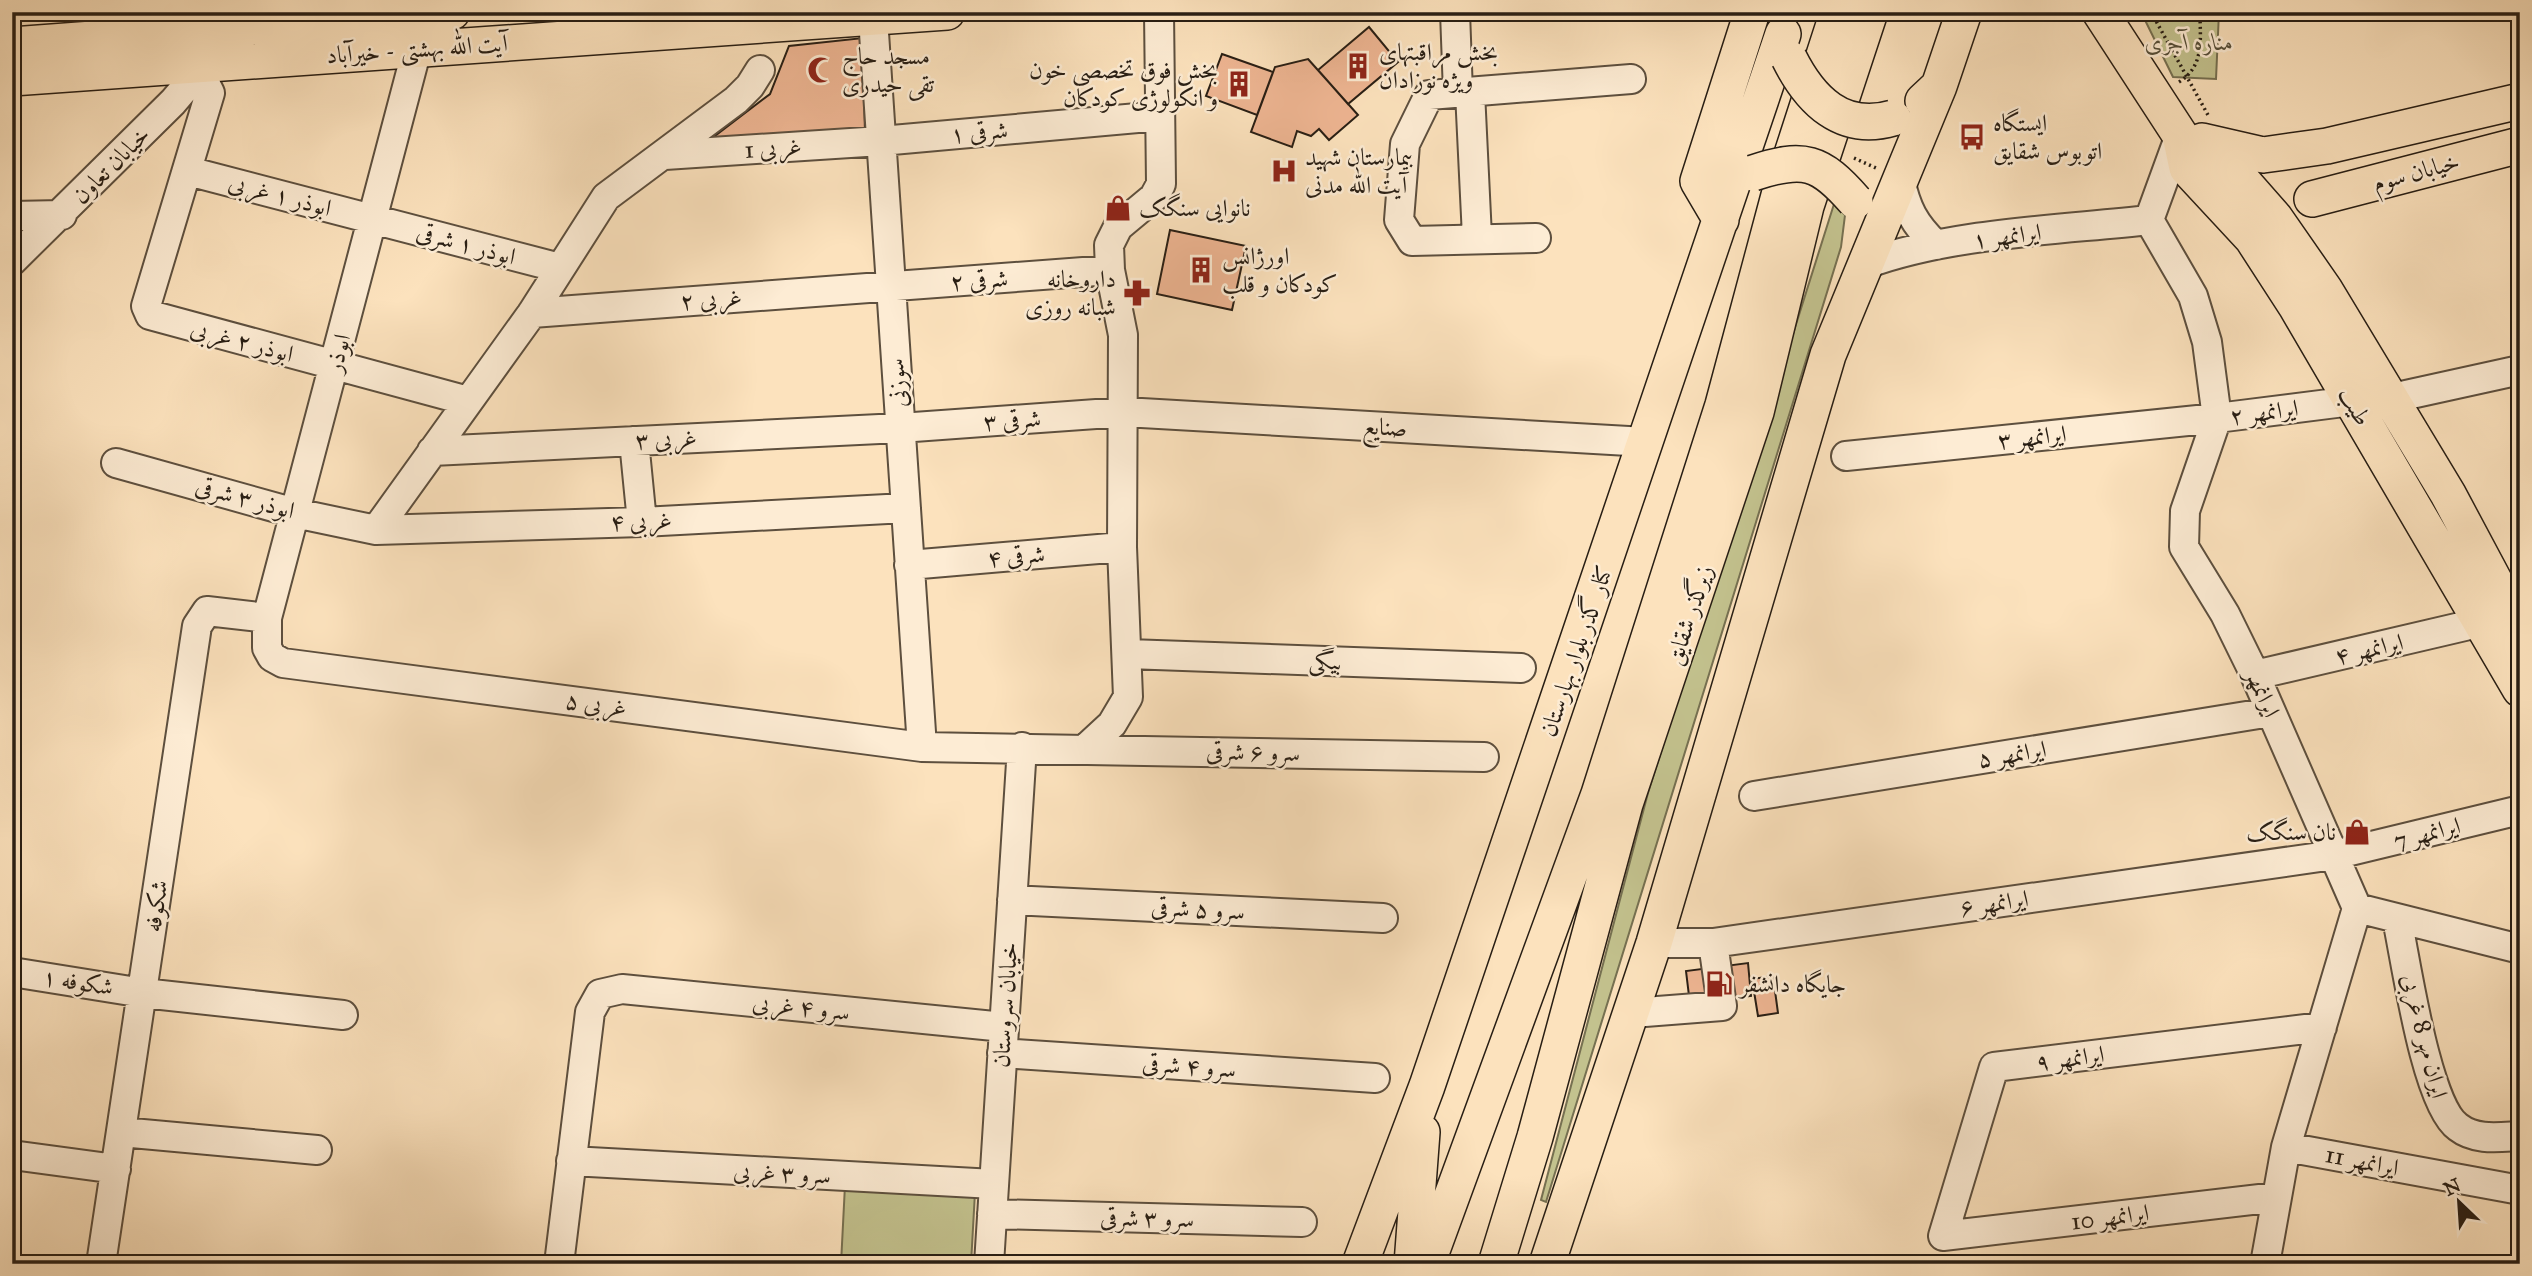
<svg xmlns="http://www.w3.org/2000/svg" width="2532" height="1276" font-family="'IM FELL Great Primer',Amiri,serif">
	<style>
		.green { fill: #c3c28e; stroke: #767051; stroke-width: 2 }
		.building { fill: #eeb592; stroke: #281e14; stroke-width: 2 }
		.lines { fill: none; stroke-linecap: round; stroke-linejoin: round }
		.minor-casing { stroke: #5d4f3e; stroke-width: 32 }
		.major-casing { stroke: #281e14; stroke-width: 38 }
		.path { stroke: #281e14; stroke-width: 3.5; stroke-dasharray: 2 3.5; stroke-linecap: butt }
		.minor { stroke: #fdecd4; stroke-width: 28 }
		.major { stroke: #fce2bd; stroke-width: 35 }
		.major-bridge-casing { stroke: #281e14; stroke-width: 38; stroke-linecap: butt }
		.major-bridge { stroke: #fce2bd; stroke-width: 35 }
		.labels { text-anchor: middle; stroke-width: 5; stroke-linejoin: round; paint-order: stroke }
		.park-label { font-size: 24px; font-style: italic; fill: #564f39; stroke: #fdecd4 }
		.street-label { font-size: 24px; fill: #281e14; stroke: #fdecd4 }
		.poi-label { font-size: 24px; fill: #281e14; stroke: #fdecd4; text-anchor: start }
	</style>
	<rect width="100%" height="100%" fill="#fce2bd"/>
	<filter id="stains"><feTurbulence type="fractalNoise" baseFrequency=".00286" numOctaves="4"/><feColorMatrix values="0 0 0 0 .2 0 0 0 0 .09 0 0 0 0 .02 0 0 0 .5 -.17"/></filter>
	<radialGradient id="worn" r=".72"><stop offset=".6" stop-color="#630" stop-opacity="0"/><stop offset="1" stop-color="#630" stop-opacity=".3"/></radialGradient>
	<path class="green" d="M2141,12h78l-3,67 -43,-2z
		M1834,204l11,11 -4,32 -295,955 -5,-2 107,-407z
		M845,1185l130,7 -4,72h-130z"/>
	<path class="building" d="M1369,27l29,35 -50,42 -30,-34z
		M863,38l2,95 -158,9 63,-48 19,-48z
		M1222,54l51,18 -16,43 -51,-19z
		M1308,59l50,56 -29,25 -10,-11 -8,7 -14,-5 -5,16 -41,-15 24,-65z
		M1170,230l76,16 -14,64 -75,-16z
		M1748,963l3,33 -61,8 -4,-33z
		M1773,976l5,37 -20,3 -6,-37z"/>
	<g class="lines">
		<g class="minor-casing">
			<path id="minor" d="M1455,12l3,81
				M873,18l49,729
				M106,36l5,-24
				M417,49l-150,569v30l5,9 11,6 639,84 562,10
				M190,81l16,4 4,8 -64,213 4,9 318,86
				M1470,92l7,145
				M2180,135l-31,85 44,76 14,46 10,76 -32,93 -1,36 41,67 30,61 102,233 -71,239 -21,117
				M665,155l216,-14 279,-25
				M188,171l372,97
				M1900,179c6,29 14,45 36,66
				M12,216l50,-1
				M1536,238l-124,3 -13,-21 6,-76 24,-49 202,-16
				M12,261l161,-159 28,-33
				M1866,264c83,-31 194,-34 283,-44
				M532,313l578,-43
				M2388,399l132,-29
				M634,441l8,81
				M432,451l468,-23 224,-16 522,30
				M1846,456l371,-38 135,-17
				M116,463l179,50 81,17 266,-8 264,-14
				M376,530l156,-217 74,-116 130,-97 14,-14 10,-16
				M909,565l213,-18
				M1128,654l393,14
				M2255,675l227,-53
				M1086,748l26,-24 16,-27 -6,-150 1,-212 -13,-65 -1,-25 9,-18 36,-30 7,-13 -2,-172
				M1754,796l517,-84
				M1012,900l371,18
				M2357,908l163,41
				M2397,919c9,42 29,186 61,208 18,14 41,10 62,9
				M1654,943h59l621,-88 186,-45
				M12,972l131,21 200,22
				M1632,1013l90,-7 -9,-63
				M1002,1053l373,25
				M121,1132l196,18
				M2286,1147l234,43
				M12,1155l104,14
				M571,1161l423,23
				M2277,1197l-334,39 51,-169 328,-40
				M992,1214l310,8
				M101,1264l96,-638 10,-15 60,7
				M559,1264l31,-252 10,-18 22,-5 382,38
				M989,1264l33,-517"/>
		</g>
		<g class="major-casing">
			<path id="major" d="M2100,12l80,123 7,33 65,70 44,68 224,383
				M12,45l440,-33
				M12,78l935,-66
				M1923,101l16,-15 25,-74
				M2202,141l61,14 64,-9 193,-45
				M2210,144l65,74 50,72 123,204 72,135
				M2312,199l208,-54
				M1721,220l-23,-39 54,-169
				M1360,1264l67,-178 356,-1052
				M1412,1264l10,-132
				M1427,1264l172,-470 124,-389 58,-217 57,-176
				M1496,1264l39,-127 90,-333 131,-392 50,-206 64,-194
				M1547,1264l107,-321 174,-588 111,-269"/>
		</g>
		<path class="path" d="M2151,12l57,103
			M2179,82c26,-16 21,-43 21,-70
			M1854,158l22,10"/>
		<use href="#minor" class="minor"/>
		<use href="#major" class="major"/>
		<g class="major-bridge-casing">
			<path id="major-bridge" d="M1789,58c21,42 53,75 104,60
				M1753,173c51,-17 67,-12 102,28"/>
		</g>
		<use href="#major-bridge" class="major-bridge"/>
	</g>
	<defs>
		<g id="building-bare" transform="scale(2.1)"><path d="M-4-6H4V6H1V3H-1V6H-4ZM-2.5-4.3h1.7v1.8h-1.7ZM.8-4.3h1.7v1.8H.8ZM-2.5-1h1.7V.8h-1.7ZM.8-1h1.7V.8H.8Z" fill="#8f2418" stroke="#fdecd4" stroke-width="2.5" paint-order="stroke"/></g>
		<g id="mosque-bare" transform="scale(2.1)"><path d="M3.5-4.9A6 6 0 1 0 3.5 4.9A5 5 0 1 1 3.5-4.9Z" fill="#8f2418" stroke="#fdecd4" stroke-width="2.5" paint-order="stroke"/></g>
		<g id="bus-bare" transform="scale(2.1)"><path d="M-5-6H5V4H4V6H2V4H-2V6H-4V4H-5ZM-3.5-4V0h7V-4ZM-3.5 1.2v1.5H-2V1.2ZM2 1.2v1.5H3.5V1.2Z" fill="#8f2418" stroke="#fdecd4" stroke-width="2.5" paint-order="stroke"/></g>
		<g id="hospital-bare" transform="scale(2.1)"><path d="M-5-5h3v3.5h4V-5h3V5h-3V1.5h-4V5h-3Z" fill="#8f2418" stroke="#fdecd4" stroke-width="2.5" paint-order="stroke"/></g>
		<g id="shop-bare" transform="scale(2.1)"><path d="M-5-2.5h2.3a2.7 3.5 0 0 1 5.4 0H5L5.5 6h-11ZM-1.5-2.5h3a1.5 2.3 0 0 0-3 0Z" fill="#8f2418" stroke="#fdecd4" stroke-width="2.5" paint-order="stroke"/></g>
		<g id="pharmacy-bare" transform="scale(2.1)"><path d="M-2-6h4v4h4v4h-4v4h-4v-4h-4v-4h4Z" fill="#8f2418" stroke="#fdecd4" stroke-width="2.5" paint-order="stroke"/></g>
		<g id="fuel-bare" transform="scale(2.1)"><path d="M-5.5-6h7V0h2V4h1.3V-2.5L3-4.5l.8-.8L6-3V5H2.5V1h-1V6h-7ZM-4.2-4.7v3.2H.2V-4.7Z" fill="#8f2418" stroke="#fdecd4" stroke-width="2.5" paint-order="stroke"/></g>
	</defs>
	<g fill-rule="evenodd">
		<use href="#building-bare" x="1358" y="66"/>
		<use href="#mosque-bare" x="821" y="70"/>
		<use href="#building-bare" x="1239" y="84"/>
		<use href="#bus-bare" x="1972" y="137"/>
		<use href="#hospital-bare" x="1284" y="171"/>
		<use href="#shop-bare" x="1118" y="208"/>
		<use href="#building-bare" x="1201" y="270"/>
		<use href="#pharmacy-bare" x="1137" y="293"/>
		<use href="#shop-bare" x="2357" y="832"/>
		<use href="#fuel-bare" x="1719" y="984"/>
	</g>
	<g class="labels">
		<g class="park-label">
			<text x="2189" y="50">مناره آجری</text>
		</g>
		<g class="street-label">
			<text transform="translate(417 49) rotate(-4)" y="8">آیت الله بهشتی - خیرآباد</text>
			<text transform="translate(979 132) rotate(-5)" y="8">شرقی ۱</text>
			<text transform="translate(773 148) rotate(-4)" y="8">غربی 1</text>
			<text transform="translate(111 165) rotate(-45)" y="8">خیابان تعاون</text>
			<text transform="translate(2416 172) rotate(-15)" y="8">خیابان سوم</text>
			<text transform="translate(280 195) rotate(15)" y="8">ابوذر ۱ غربی</text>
			<text transform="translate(2007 236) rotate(-7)" y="8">ایرانمهر ۱</text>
			<text transform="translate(466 244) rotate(15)" y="8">ابوذر ۱ شرقی</text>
			<text transform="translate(979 280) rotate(-4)" y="8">شرقی ۲</text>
			<text transform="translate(711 299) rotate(-4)" y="8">غربی ۲</text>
			<text transform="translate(242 341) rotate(15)" y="8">ابوذر ۲ غربی</text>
			<text transform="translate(338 353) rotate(-75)" y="8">ابوذر</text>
			<text transform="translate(897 383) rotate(-94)" y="8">سوزنی</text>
			<text transform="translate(2355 406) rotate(59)" y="8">طیب</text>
			<text transform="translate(2264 412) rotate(-7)" y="8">ایرانمهر ۲</text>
			<text transform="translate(1012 420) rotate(-4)" y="8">شرقی ۳</text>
			<text transform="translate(1385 427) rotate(3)" y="8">صنایع</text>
			<text transform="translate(2032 437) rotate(-6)" y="8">ایرانمهر ۳</text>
			<text transform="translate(666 439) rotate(-3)" y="8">غربی ۳</text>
			<text transform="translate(245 498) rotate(15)" y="8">ابوذر ۳ شرقی</text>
			<text transform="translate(641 521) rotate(-2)" y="8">غربی ۴</text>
			<text transform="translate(1016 556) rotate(-5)" y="8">شرقی ۴</text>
			<text transform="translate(1689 615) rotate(-72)" y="8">زیرگذر شقایق</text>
			<text transform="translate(2369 649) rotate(-13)" y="8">ایرانمهر ۴</text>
			<text transform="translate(1576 651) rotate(-71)" y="8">کنار گذر بلوار بهارستان</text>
			<text transform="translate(1325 661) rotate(2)" y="8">بیگی</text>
			<text transform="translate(2263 693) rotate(66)" y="8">ایرانمهر</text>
			<text transform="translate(596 704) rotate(8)" y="8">غربی ۵</text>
			<text transform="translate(1253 752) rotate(1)" y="8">سرو ۶ شرقی</text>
			<text transform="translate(2012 754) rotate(-9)" y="8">ایرانمهر ۵</text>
			<text transform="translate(2427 833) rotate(-14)" y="8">ایرانمهر 7</text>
			<text transform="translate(1994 903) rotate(-8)" y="8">ایرانمهر ۶</text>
			<text transform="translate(156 906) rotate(-82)" y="8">شکوفه</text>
			<text transform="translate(1198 909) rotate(3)" y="8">سرو ۵ شرقی</text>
			<text transform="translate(78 982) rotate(9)" y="8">شکوفه ۱</text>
			<text transform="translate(1005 1005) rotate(-86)" y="8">خیابان سروستان</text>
			<text transform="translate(801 1007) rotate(6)" y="8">سرو ۴ غربی</text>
			<text transform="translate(2425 1036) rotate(76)" y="8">ایران مهر 8 غربی</text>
			<text transform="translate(2070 1058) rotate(-7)" y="8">ایرانمهر ۹</text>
			<text transform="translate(1189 1066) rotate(4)" y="8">سرو ۴ شرقی</text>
			<text transform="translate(2362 1161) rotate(11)" y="8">ایرانمهر 11</text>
			<text transform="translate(782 1173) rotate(3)" y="8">سرو ۳ غربی</text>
			<text transform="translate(2110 1217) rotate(-7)" y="8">ایرانمهر 10</text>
			<text transform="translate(1147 1218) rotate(1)" y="8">سرو ۳ شرقی</text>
		</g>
		<g class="poi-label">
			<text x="1379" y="60">بخش مراقبتهای<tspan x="1379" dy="28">ویژه نوزادان</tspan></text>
			<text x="842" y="64">مسجد حاج<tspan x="842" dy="28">تقی حیدری</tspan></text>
			<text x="1218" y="78" text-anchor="end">بخش فوق تخصصی خون<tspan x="1218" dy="28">و انکولوژی کودکان</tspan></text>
			<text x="1993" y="131">ایستگاه<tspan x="1993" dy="28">اتوبوس شقایق</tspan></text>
			<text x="1305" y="165">بیمارستان شهید<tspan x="1305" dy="28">آیت الله مدنی</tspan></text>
			<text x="1139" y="216">نانوایی سنگک</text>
			<text x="1222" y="264">اورژانس<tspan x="1222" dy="28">کودکان و قلب</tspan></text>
			<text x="1116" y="287" text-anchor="end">داروخانه<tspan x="1116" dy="28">شبانه روزی</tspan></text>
			<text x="2336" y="840" text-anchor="end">نان سنگک</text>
			<text x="1740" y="992">جایگاه دانشفر</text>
		</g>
	</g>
	<rect width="2532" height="1276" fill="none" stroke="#fce2bd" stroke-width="42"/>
	<rect x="14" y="14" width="2504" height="1248" fill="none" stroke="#281e14" stroke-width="3.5"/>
	<rect x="21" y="21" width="2490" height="1234" fill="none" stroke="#281e14" stroke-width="2"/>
	<g transform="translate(2459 1202) rotate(335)" stroke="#fdecd4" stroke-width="5" paint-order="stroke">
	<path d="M0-5L12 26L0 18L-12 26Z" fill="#281e14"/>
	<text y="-10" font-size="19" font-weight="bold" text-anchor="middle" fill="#281e14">N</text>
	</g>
	<rect width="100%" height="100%" filter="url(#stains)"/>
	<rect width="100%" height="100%" fill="url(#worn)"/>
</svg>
